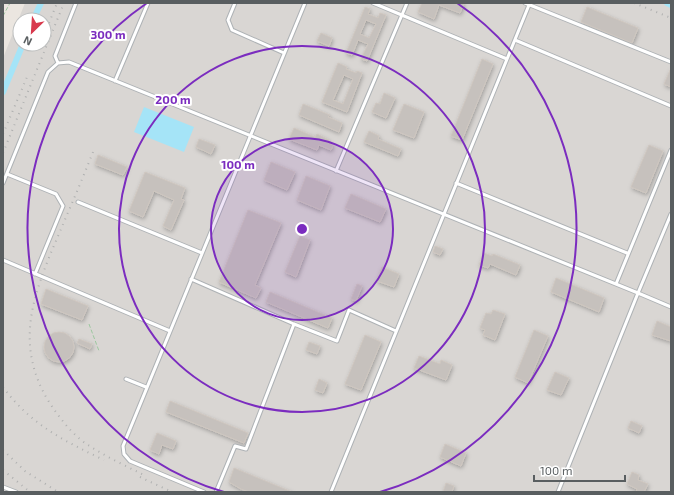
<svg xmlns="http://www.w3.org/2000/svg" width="674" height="495" font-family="'Exo 2',sans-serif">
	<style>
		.industrial { fill: #d9d6d3; fill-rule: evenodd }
		.water { fill: #a5e4f7 }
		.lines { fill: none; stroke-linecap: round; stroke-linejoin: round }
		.canal { stroke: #a5e4f7; stroke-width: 6 }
		.building { fill: #c6c1bd; stroke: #cfc7c0; fill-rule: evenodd; filter: url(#shadow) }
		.service-casing { stroke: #aeb2b5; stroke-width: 5 }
		.path { stroke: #9dc8a0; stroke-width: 1; stroke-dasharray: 4 2; stroke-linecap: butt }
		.service { stroke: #fff; stroke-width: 3 }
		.rail { stroke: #afb0b0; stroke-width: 2; stroke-dasharray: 1 5; stroke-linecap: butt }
		.ring { fill: none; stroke: #7b2cbf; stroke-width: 2 }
		.centre { fill: #7b2cbf; stroke: #fff; stroke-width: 2 }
		.ring-label { font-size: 12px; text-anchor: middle; font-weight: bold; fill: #7b2cbf; stroke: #fff; stroke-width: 4; stroke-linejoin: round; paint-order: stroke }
	</style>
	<defs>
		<filter id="shadow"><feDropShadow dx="1" dy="2" stdDeviation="2" flood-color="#0004"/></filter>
	</defs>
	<rect width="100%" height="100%" fill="#ebe6e0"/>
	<path class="industrial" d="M25,3h646v489h-668v-434zM20,20h24v24h-24z"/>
	<path class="water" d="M144,107l50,20 -10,25 -50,-20z"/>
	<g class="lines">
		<path class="canal" d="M667,3l4,2
			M33,20l8,-17
			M3,92l20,-48"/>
	</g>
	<path class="building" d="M422,3h42l-4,10 -21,-8 -5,14 -16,-7z
		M365,7l5,2 -2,5 10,4 2,-5 6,2 -19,46 -6,-2 7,-15 -10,-4 -6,15 -6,-2zM366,20l10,4 -7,14 -9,-4z
		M587,7l51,21 -6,15 -51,-21z
		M321,33l11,5 -3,8 -12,-5z
		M482,59l11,5 -31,76 -11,-4z
		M338,63l9,4 -1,2 10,4 1,-2 5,2 -15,39 -25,-10zM344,75l9,4 -10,25 -10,-4z
		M671,68v19l-7,-3z
		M384,93l11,5 -9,20 -14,-6 4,-9 4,1z
		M303,104l27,11 -2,2 14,6 -3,9 -40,-17z
		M404,104l20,8 -10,26 -21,-8z
		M294,128l21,9 2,-3 12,6 -1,3 5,2 -2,5 -12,-5 -2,5 -28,-11z
		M369,131l10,5 -1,3 23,10 -3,7 -34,-14z
		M199,139l16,6 -4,9 -15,-7z
		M649,145l14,6 -17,42 -15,-6z
		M98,155l29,12 -4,8 -28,-11z
		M271,162l24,10 -8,18 -23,-10z
		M145,172l40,16 -4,11 3,1 -13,30 -8,-4 11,-26 -20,-9 -11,26 -14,-6z
		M306,176l24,10 -9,24 -24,-10z
		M351,194l35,15 -6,13 -35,-14z
		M248,210l33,13 -26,62 6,3 -5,10 -37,-16z
		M300,236l10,4 -14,37 -11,-5z
		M435,246l8,3 -3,6 -7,-3z
		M484,253l8,3 1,-2 27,11 -4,10 -26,-11 -2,4 -9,-3z
		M382,267l17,7 -5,13 -17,-6z
		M556,278l48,20 -5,14 -48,-20z
		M357,284l5,2 -6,15 -5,-2z
		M46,289l42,17 -6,14 -41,-16z
		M270,292l62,26 -4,10 -62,-26z
		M493,310l12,4 -10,26 -12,-5 2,-5 -5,-2 6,-15 5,1z
		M657,321l14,6v14l-19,-6z
		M534,330l14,6 -20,47 -13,-6z
		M44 347a15 15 0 1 1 30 0a15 15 0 1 1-30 0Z
		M365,335l16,7 -20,48 -16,-6z
		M79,339l13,5 -2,5 -13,-6z
		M309,342l11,4 -3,8 -11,-4z
		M419,356l21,8 1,-4 11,5 -6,15 -32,-12z
		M555,372l14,6 -8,17 -14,-5z
		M319,379l8,4 -4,10 -8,-3z
		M170,401l78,32 -4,10 -78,-31z
		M631,421l11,5 -3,7 -11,-5z
		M157,433l19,8 -3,8 -11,-4 -3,9 -9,-4z
		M445,444l21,9 -5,13 -21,-9z
		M234,468l58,24h-43l-8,-3 -12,-7z
		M632,472l7,3 -1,5 10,4 -4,8h-8l1,-3 -10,-5z
		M446,483l8,3 -2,6h-9z"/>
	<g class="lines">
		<g class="service-casing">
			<path id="service" d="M235,3l-7,17 4,10 52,23
				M373,3l134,56
				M525,3l146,59
				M515,40l156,66
				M58,63l-3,-7 21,-53
				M115,81l33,-78
				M336,171l71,-168
				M7,174l49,20 7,12 -28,68
				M3,183l45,-111 10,-9 11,-1 569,231 33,-79
				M456,183l171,70
				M78,202l124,51
				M3,260l167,71
				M191,279l103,45 43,17 12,-31 47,21
				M616,284l55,-134
				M126,379l20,8
				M3,487l13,5
				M204,492l-74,-31 -6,-7 -1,-8 182,-443
				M216,492l19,-46 11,3 48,-125
				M331,492l198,-487
				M558,492l80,-199 33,14"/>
		</g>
		<path class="path" d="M3,16l7,-13
			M89,324l10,27"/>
		<use href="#service" class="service"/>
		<path class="rail" d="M634,3l37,15
			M49,23l8,-20
			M3,134l24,-57
			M93,152c-11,28 -23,56 -35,84 -24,57 -45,107 -9,166 10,15 21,30 36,41 19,13 41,23 61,33
			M3,153l61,-150
			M3,387c27,37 61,54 101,73
			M3,450l22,21 33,21
			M3,470l27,22
			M140,477l32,15"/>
	</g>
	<circle cx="302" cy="229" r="91" fill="#7b2cbf" fill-opacity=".12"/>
	<g class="ring">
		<circle cx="302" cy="229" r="91"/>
		<circle cx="302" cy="229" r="183"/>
		<path d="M224 492A274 274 0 0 1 147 3M457 3A274 274 0 0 1 380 492"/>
	</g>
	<circle cx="302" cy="229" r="6" class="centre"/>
	<g class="ring-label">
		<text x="108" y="39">300 m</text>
		<text x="173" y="104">200 m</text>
		<text x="238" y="169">100 m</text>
	</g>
	<rect width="674" height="495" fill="none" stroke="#595e60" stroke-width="8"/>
	<g transform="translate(32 32) rotate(205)"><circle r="19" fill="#ffffff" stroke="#bdbfbf"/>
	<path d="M0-3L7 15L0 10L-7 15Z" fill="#d8394d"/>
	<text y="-6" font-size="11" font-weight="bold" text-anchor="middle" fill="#595e60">N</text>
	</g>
	<path d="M534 475v6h91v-6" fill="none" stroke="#595e60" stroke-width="2"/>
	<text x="540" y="475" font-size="12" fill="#595e60" stroke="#ffffff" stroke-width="3" paint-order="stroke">100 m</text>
</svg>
